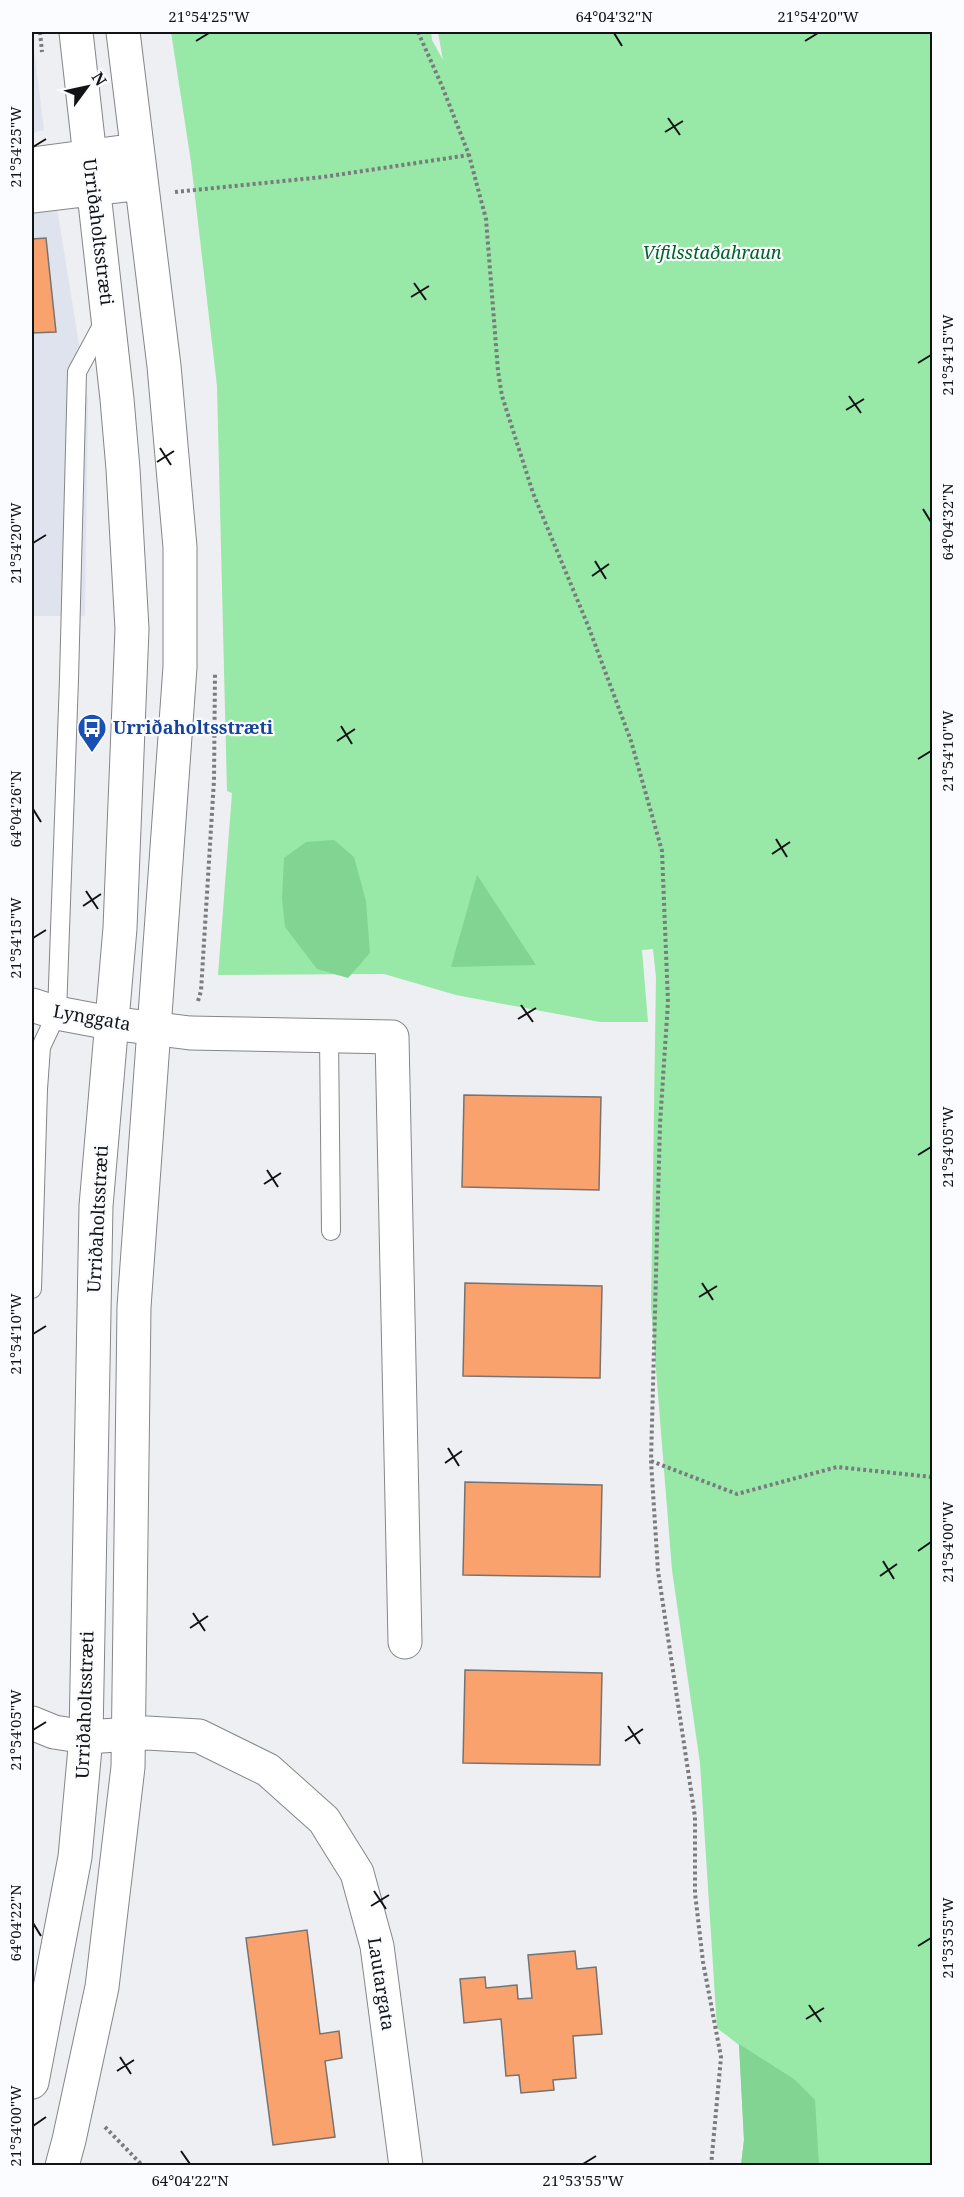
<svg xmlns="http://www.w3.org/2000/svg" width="964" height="2197" font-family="'Noto Serif',serif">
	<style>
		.built { fill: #dfe3ed }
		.green { fill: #98e8a7 }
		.forest { fill: #82d492 }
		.building { fill: #f9a26d; stroke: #767372; stroke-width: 1.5 }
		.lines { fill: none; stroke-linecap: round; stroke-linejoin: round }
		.service-casing { stroke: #858688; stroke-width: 20 }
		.minor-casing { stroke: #858688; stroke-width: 35 }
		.tertiary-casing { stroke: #858688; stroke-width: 35 }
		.path { stroke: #7a7b7d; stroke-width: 4; stroke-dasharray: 3 3; stroke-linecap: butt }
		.service { stroke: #fff; stroke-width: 18 }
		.minor { stroke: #fff; stroke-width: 33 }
		.tertiary { stroke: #fff; stroke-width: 33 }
		.ticks { fill: none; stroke: #121314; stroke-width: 2 }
		.labels { text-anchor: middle; stroke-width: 4.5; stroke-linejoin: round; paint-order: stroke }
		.street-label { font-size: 18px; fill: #121314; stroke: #fbfcff }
		.park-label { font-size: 18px; font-style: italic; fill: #006327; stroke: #fbfcff }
		.transit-label { font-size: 18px; font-weight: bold; fill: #164399; stroke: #fbfcff; text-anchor: start }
		.neatline { fill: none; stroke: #121314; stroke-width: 2 }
		.ticks-label { font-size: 15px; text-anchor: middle; fill: #121314 }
	</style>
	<rect width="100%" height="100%" fill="#edeff2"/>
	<path class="built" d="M32,33l12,97 -12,3z
		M57,208l31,192 -3,216h-53v-406z"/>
	<path class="green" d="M171,32h260l1,8 11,20 -5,-28h494v2133h-191l3,-25 -5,-95 -22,-17 -17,-265 -28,-193 -21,-263 5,-329 -3,-29 -11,1 6,72h-48l-144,-27 -72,-21 -166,1 14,-182 -5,-2 -10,-405 -26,-224z"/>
	<path class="forest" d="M334,840l20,17 12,44 4,52 -22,25 -31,-9 -32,-42 -3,-28 2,-41 22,-16z
		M477,875l59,90 -85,2z
		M739,2044l55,35 21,21 4,65h-78l3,-25z"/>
	<path class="building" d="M46,238l10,94 -24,1v-94z
		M464,1095l137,2 -2,93 -137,-3z
		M465,1283l137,3 -2,92 -137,-2z
		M465,1482l137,3 -2,92 -137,-2z
		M465,1670l137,3 -2,92 -137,-2z
		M307,1930l13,104 19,-3 3,27 -17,3 10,76 -62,8 -27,-207z
		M575,1951l2,18 19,-2 6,67 -29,2 3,42 -23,2 1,10 -33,3 -2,-18 -13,1 -5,-57 -37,4 -4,-44 25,-2 1,11 31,-3 1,14 14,-1 -4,-43z"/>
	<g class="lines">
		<g class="service-casing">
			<path id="service" d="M329,1035l2,196
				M32,1289l6,-200 3,-42 16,-34 12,-334 8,-307 28,-52"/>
		</g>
		<g class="minor-casing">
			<path id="minor" d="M32,1005l25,8 53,10 80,10 202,4 13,605
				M32,1723l22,9 32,5 61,-4 52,3 69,34 56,50 33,53 20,73 29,220"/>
		</g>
		<g class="tertiary-casing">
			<path id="tertiary" d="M32,164l105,-14
				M32,196l109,-13
				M32,2082l43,-225 11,-120 10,-531 24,-278 12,-299 -9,-160 -6,-70 -41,-367
				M62,2166l7,-26 33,-153 26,-220 6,-460 46,-640v-120l-16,-181 -41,-334"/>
		</g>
		<path class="path" d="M40,32l2,20
			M418,32l24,54 27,69 17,64 12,152 4,25 31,97 56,135 42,113 31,110 6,151 -8,122 -9,337 7,110 37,246v76l8,69 18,95 -10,109
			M175,192l148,-15 146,-22
			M198,1001l3,-10 13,-211 1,-107
			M651,1461l86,33 100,-27 95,10
			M105,2127l38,39"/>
		<use href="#service" class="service"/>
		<use href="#minor" class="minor"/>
		<use href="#tertiary" class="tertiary"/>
	</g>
	<path class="ticks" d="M614,33l8,13M196,41l13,-8M805,41l13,-8M668,118l12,17M665,132l18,-11M33,147l13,-8M414,283l12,17M411,297l18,-11M918,363l13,-8M849,396l12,17M846,410l18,-11M160,448l11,17M157,462l17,-11M923,509l8,13M33,543l13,-8M595,561l11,18M592,576l17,-12M341,726l11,18M337,741l18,-12M918,759l13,-8M33,809l8,13M776,839l11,18M772,854l18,-12M86,891l12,18M83,906l18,-12M33,938l13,-8M521,1005l12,17M518,1019l18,-11M918,1155l13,-8M267,1170l11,17M264,1184l17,-11M702,1283l11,17M699,1297l18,-11M33,1334l13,-8M448,1448l11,18M445,1463l17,-12M918,1551l13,-9M883,1561l11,18M880,1576l17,-12M193,1613l12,18M190,1628l18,-12M628,1726l12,18M33,1730l13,-8M625,1741l18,-12M374,1891l12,18M371,1906l18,-11M33,1923l8,13M918,1946l13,-8M809,2005l12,17M806,2019l18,-11M120,2057l11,17M117,2071l17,-11M33,2126l13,-9M181,2151l9,13M583,2164l13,-8"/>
	<defs>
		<g id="bus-pin" transform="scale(1.5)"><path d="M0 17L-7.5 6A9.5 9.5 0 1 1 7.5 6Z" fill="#1a4fb4" stroke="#fbfcff"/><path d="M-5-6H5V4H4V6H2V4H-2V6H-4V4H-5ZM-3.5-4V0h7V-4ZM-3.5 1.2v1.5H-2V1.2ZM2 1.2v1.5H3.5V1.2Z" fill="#fff"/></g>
	</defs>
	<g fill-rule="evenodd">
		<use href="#bus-pin" x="92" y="728"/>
	</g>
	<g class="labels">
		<g class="street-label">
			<text transform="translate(98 232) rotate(83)" y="6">Urriðaholtsstræti</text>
			<text transform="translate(92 1018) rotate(10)" y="6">Lynggata</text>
			<text transform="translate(98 1219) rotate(-87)" y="6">Urriðaholtsstræti</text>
			<text transform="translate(85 1705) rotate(-88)" y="6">Urriðaholtsstræti</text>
			<text transform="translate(381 1984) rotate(81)" y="6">Lautargata</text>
		</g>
		<g class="park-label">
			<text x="712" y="259">Vífilsstaðahraun</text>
		</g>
		<g class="transit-label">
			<text x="113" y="734">Urriðaholtsstræti</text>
		</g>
	</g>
	<rect width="964" height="2197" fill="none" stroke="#fbfcff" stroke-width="66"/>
	<g transform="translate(87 87) rotate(57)" stroke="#fbfcff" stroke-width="4.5" paint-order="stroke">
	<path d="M0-4.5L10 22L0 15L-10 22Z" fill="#121314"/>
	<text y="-9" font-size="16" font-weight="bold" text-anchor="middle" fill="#121314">N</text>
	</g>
	<rect x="33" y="33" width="898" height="2131" class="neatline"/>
	<g class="ticks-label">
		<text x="209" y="22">21°54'25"W</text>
		<text x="614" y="22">64°04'32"N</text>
		<text x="818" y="22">21°54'20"W</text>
		<text transform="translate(16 147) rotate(-90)" y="5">21°54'25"W</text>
		<text transform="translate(948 355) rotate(-90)" y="5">21°54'15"W</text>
		<text transform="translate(948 522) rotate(-90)" y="5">64°04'32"N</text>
		<text transform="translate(16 543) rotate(-90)" y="5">21°54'20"W</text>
		<text transform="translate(948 751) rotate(-90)" y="5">21°54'10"W</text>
		<text transform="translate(16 809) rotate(-90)" y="5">64°04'26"N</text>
		<text transform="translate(16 938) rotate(-90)" y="5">21°54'15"W</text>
		<text transform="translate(948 1147) rotate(-90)" y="5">21°54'05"W</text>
		<text transform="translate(16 1334) rotate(-90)" y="5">21°54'10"W</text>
		<text transform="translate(948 1542) rotate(-90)" y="5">21°54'00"W</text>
		<text transform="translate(16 1730) rotate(-90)" y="5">21°54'05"W</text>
		<text transform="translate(16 1923) rotate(-90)" y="5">64°04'22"N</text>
		<text transform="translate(948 1938) rotate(-90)" y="5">21°53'55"W</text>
		<text transform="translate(16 2126) rotate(-90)" y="5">21°54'00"W</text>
		<text x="190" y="2186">64°04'22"N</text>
		<text x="583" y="2186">21°53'55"W</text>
	</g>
</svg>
